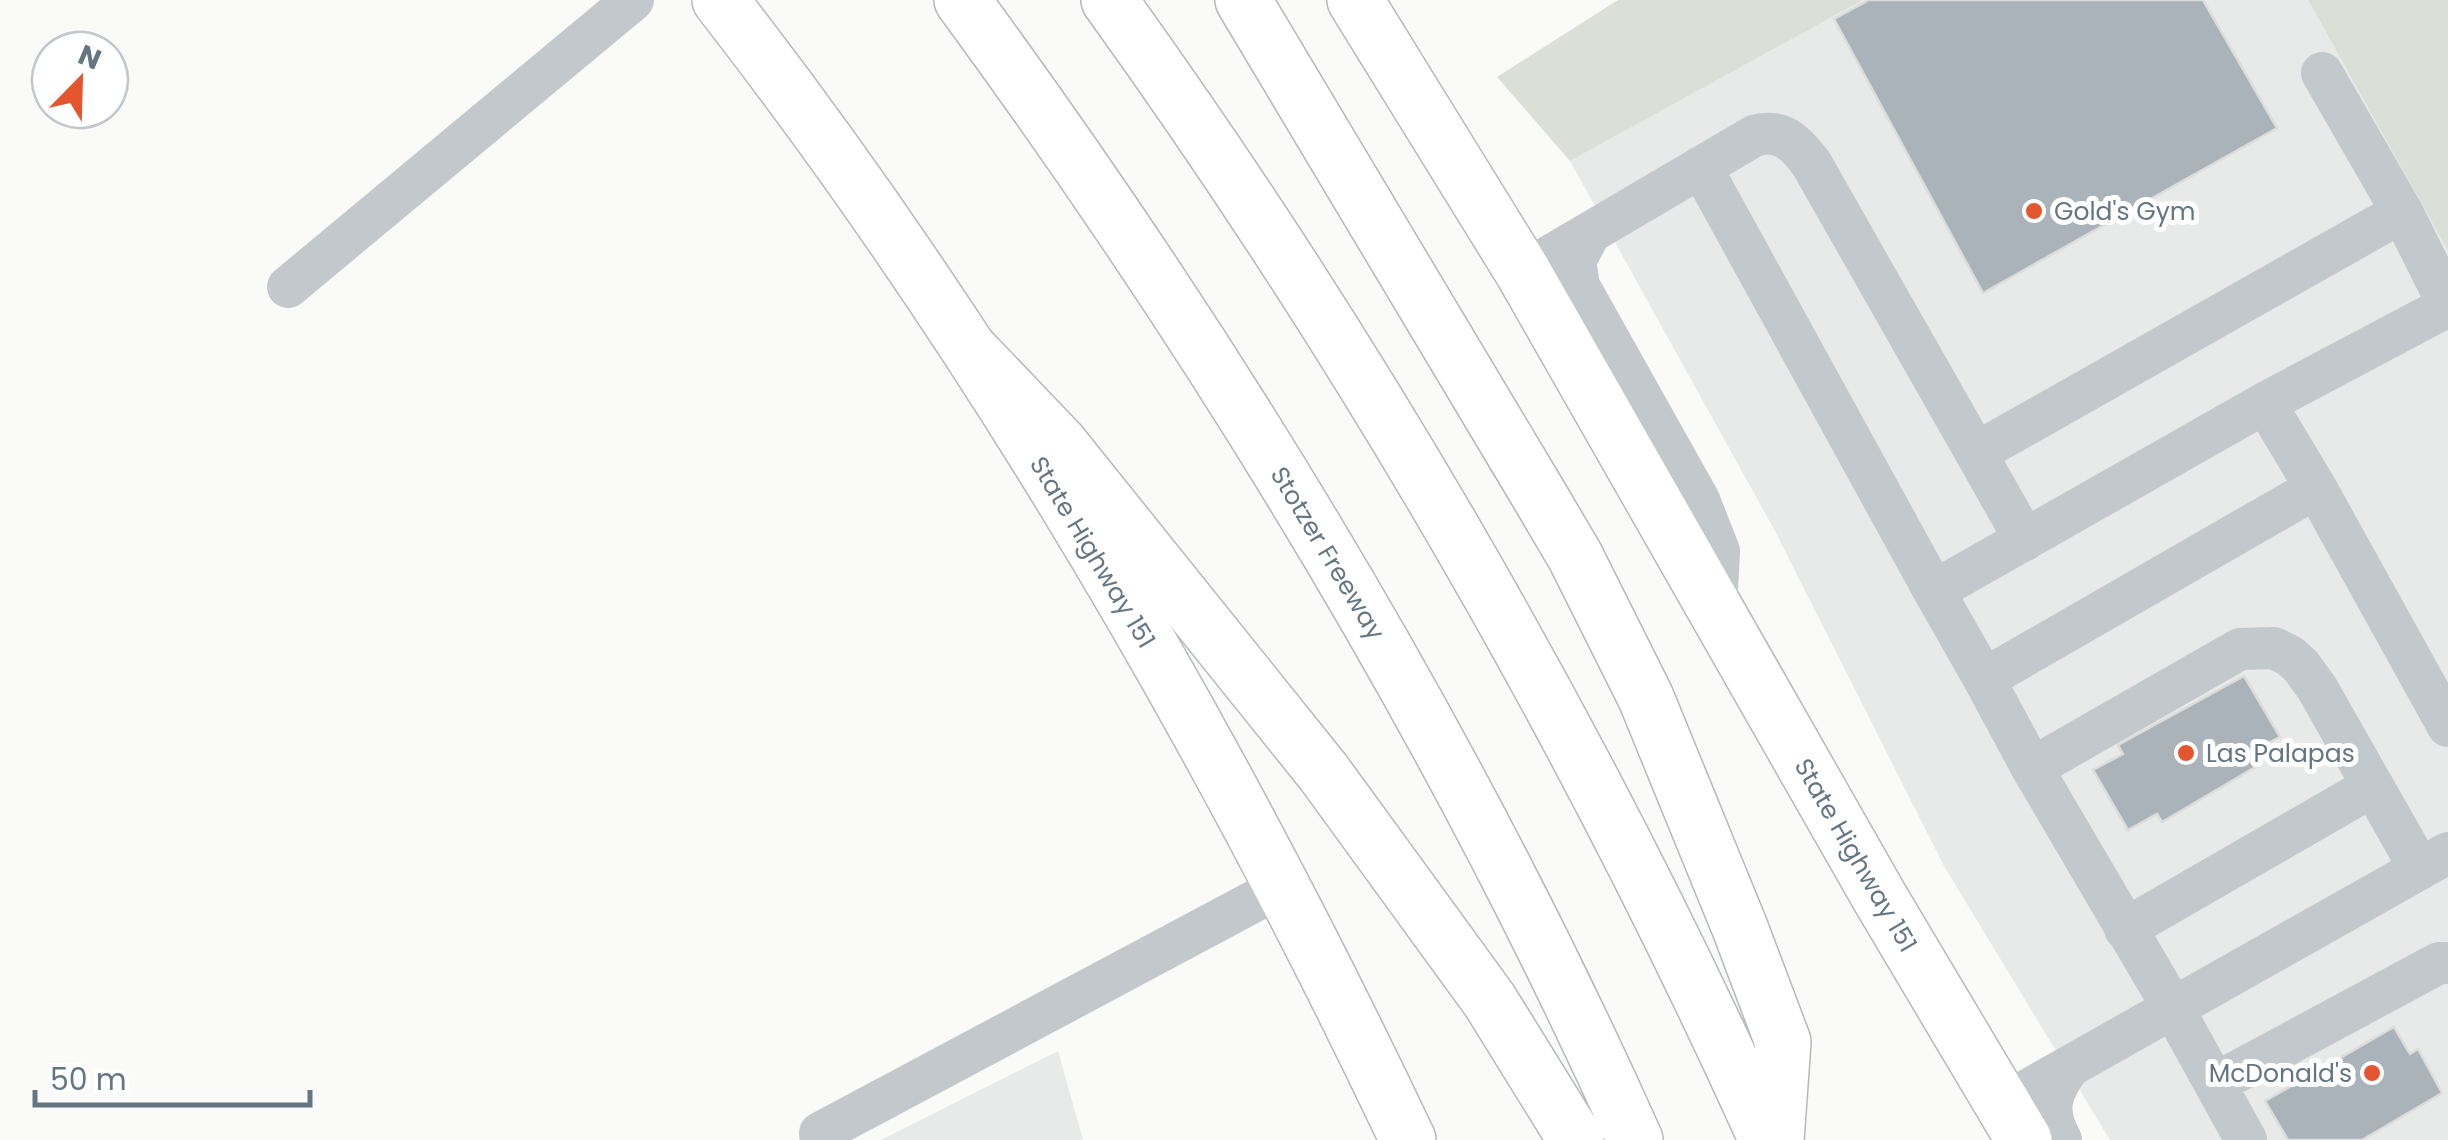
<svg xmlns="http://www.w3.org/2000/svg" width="2448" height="1140" font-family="Poppins,sans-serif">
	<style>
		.built { fill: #e8e9e9 }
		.green { fill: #dadfd7 }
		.building { fill: #aab3b9; stroke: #dcdcda; stroke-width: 2.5 }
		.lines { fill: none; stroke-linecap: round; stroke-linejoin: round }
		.major-casing { stroke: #b5babe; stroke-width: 58 }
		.highway-casing { stroke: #b4b9bd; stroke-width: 58 }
		.minor { stroke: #c3c8cc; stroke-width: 42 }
		.major { stroke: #fff; stroke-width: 55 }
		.highway { stroke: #fff; stroke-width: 55 }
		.poi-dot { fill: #e4572e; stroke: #fff; stroke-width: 4 }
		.labels { text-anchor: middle; stroke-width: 10; stroke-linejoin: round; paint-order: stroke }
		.poi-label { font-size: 25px; fill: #657683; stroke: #fff; text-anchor: start }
		.street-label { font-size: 25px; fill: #657683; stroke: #fff }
	</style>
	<rect width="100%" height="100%" fill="#fafaf8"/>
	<path class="built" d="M1863,0h445l140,251v889h-338l-166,-274 -169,-335 -205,-370z
		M1058,1051l25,89h-202z"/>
	<path class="green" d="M1618,0h245l-293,161 -73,-84z
		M2308,0h140v251z"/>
	<path class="building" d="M1869,0h334l74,128 -294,165 -149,-274z
		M2244,676l36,61 -30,15 7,14 -95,56 -5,-8 -29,16 -35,-60 30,-16 -5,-9z
		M2394,1027l16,27 8,-5 24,44 -80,47h-74l-23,-39z"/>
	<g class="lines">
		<g class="major-casing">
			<path id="major" d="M720,0c273,350 498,739 688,1140
				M1355,0l168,272 357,626 144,242"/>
		</g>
		<g class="highway-casing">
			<path id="highway" d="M962,0c262,357 492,736 673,1140
				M1109,0c257,357 477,739 658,1140
				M1243,0l296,495 36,61 71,142 94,230 43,114 -7,98
				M971,351l88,92 265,330 166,228 86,139"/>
		</g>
		<path class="minor" d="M2322,73l80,139 46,92
			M1701,167l233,424 331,-188 51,85
			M1590,233l-15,28 4,25 120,214 20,51 -3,60
			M1523,272l231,-136c27,-8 41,6 57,27l165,290 426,-241
			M288,287l345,-287
			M2265,403l183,-97
			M1976,453l49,87
			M1934,591l50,88
			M2032,768l208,-119 34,-1 16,8 11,10 16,22 103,181
			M2125,929l248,-143
			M2216,1083l223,-120h9
			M2003,1104l170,-96 -141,-240 -48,-89 332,-191 132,238
			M821,1140l-1,-7 461,-246
			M2061,1140c-16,-29 -11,-47 8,-73
			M2246,1140l-73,-132 275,-155"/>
		<use href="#major" class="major"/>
		<use href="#highway" class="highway"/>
	</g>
	<g class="poi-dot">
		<circle cx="2034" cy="211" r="10"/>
		<circle cx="2186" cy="753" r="10"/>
		<circle cx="2372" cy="1073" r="10"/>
	</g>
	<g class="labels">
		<g class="poi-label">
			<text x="2054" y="220">Gold's Gym</text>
			<text x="2206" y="762">Las Palapas</text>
			<text x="2352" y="1082" text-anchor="end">McDonald's</text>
		</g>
		<g class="street-label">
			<text transform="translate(1093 552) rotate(59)" y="9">State Highway 151</text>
			<text transform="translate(1328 553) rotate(59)" y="9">Stotzer Freeway</text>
			<text transform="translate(1856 855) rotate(60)" y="9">State Highway 151</text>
		</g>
	</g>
	<g transform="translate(80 80) rotate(23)"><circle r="48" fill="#ffffff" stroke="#c1c8cd" stroke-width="2.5"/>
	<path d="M0-8L18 38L0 25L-18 38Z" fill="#e4572e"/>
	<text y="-15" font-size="28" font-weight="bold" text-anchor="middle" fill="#657683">N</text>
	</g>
	<path d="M35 1090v15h275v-15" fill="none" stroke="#657683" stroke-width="5"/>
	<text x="50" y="1090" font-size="30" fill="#657683" stroke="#ffffff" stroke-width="8" paint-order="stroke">50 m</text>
</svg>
